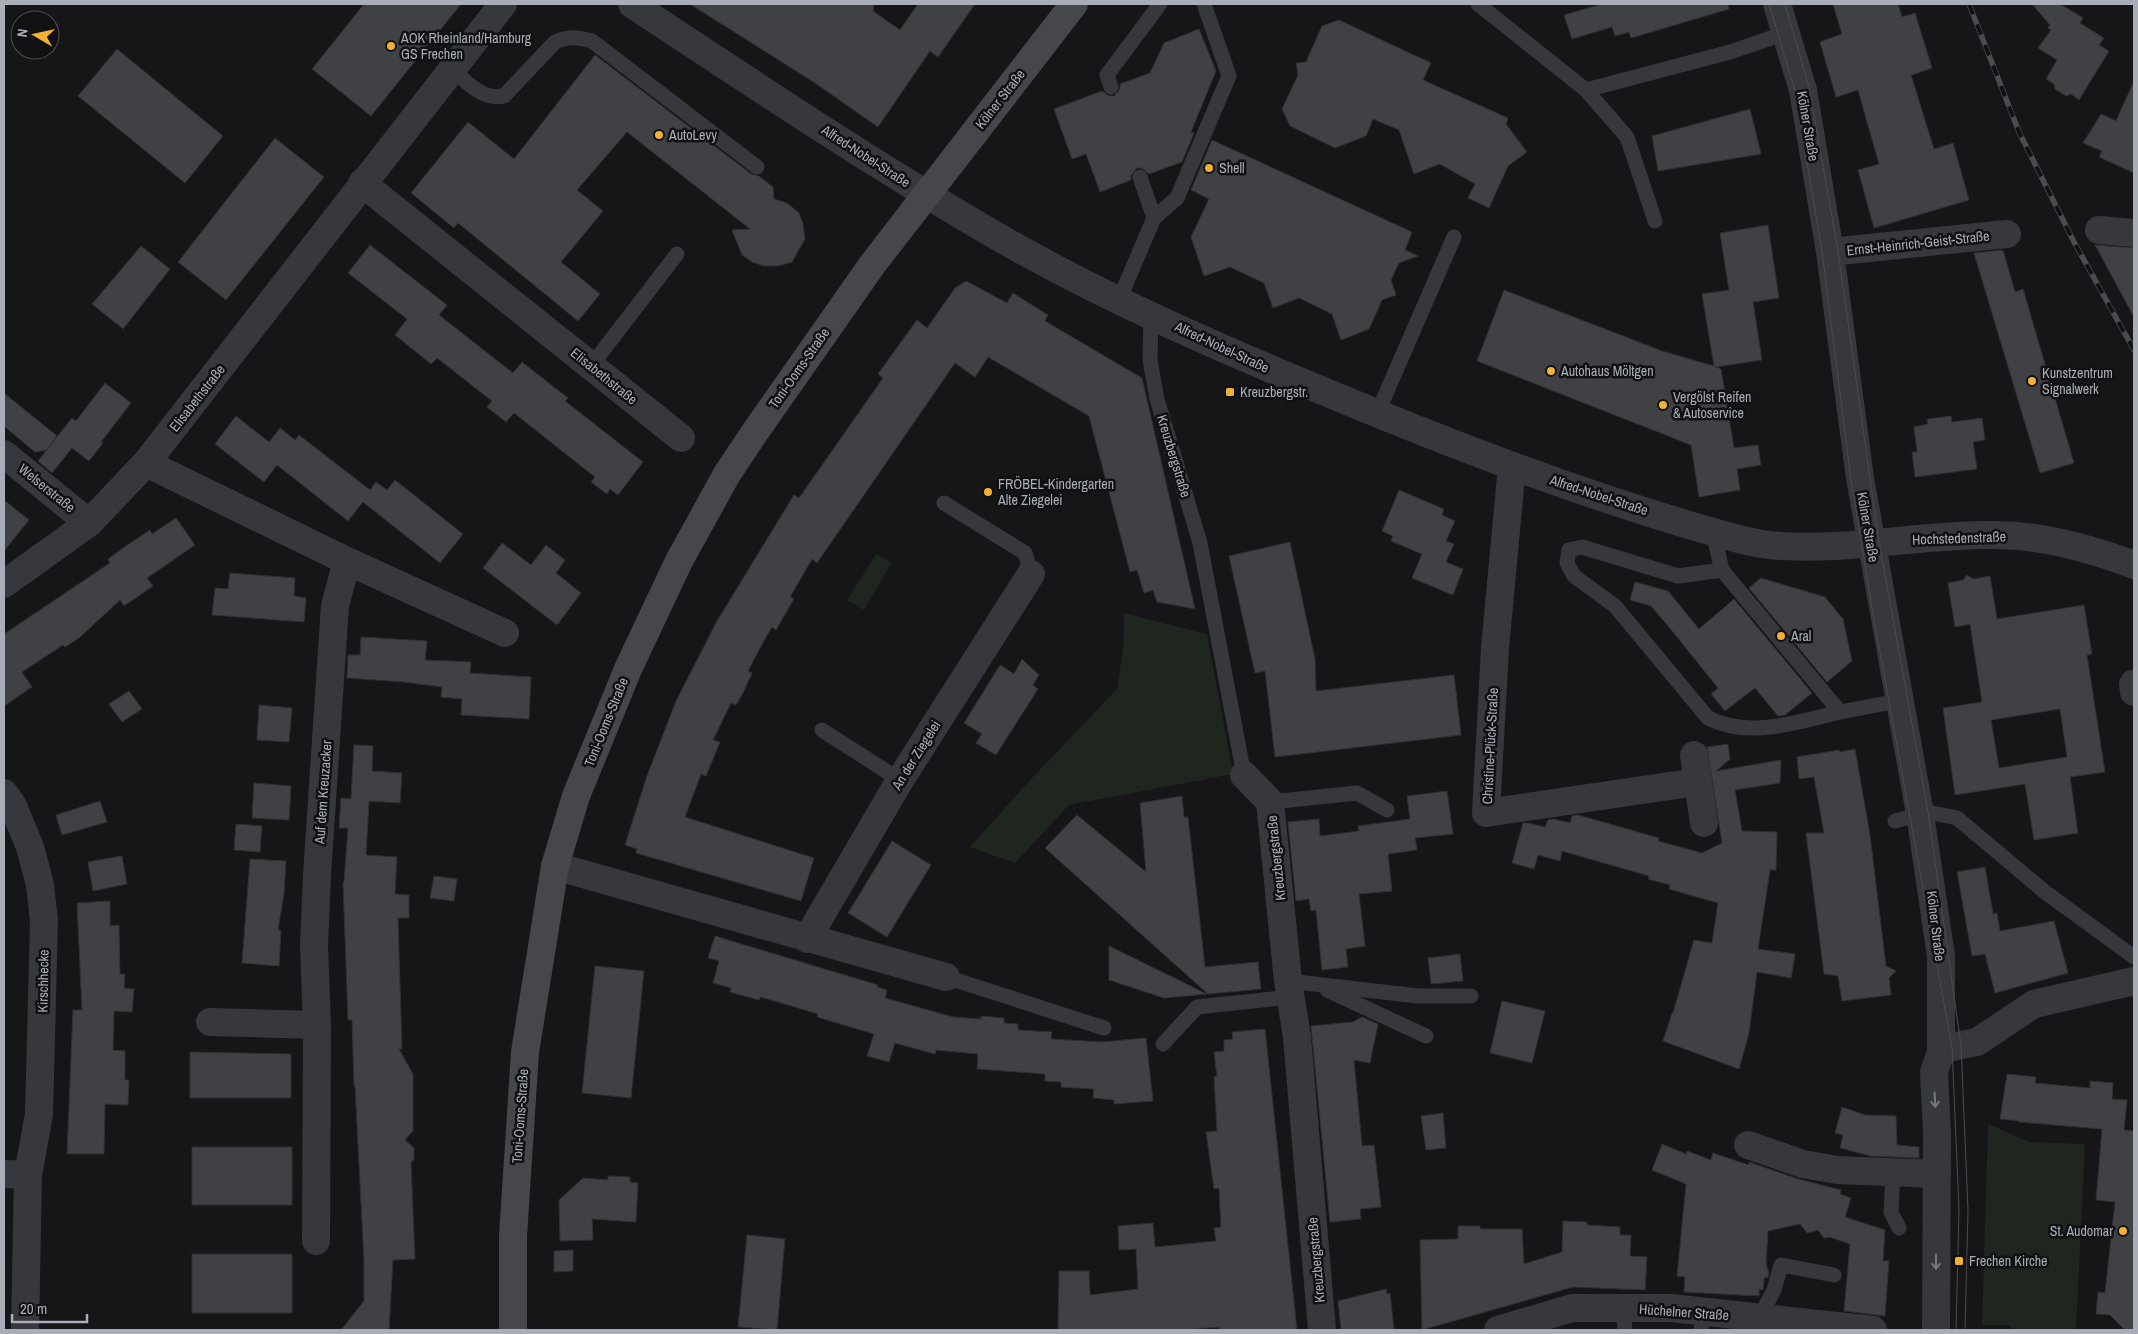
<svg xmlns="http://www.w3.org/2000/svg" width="2138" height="1334" font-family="'Archivo Narrow',sans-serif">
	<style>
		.green { fill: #1e261f }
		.building { fill: #404145; stroke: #303034; fill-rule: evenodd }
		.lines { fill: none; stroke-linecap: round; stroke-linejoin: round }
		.service { stroke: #37383d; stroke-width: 15 }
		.minor { stroke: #37383d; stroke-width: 28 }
		.tertiary { stroke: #37383d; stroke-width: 28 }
		.secondary { stroke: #45474d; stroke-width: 28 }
		.tram { stroke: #4a4c52; stroke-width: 1 }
		.rail-casing { stroke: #4a4c52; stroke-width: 5.5 }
		.rail { stroke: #111113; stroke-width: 4; stroke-dasharray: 11; stroke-linecap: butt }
		.oneway { stroke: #757881 }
		.poi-dot { fill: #f2b134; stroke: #111113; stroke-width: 2 }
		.labels { text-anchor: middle; stroke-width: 5; stroke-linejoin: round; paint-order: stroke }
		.poi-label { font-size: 14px; fill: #a8adb8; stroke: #111113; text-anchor: start }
		.street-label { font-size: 14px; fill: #a8adb8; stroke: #111113 }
	</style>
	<rect width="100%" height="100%" fill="#161618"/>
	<path class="green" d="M876,554l16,8 -28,48 -17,-10z
		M1124,613l83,21 26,140 -164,31 -54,58 -45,-16 62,-69 85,-89 6,-38z
		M1988,1124l41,18 56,2 -9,186h-65v-5h-29z"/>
	<path class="building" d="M364,4h97l-90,112 -59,-47z
		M690,4h184l-1,7 27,19 18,-26h57l-37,53 -8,-6 -52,76 -63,-44z
		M1602,4h126l1,5 -98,29 -2,-6 -14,4 -3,-9 -40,12 -8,-24z
		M1833,4h65l4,13 13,-4 17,55 -21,7 23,74 19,-6 16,57 -95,28 -16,-58 21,-6 -21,-74 -22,7 -16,-55 22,-8z
		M2032,4h28l23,14 -3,5 24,15 -5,7 10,6 -30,49 -8,-6 -5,2 -11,-7 -1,-5 -8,-5 11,-19 -19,-12 13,-18 -3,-2 2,-3z
		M1339,20l92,43 -8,17 85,38 -2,6 21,28 -19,14 -19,42 -21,-10 7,-14 -35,-20 -26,10 -15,-44 -26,-11 -7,17 -31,12 -45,-22 -8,-17 16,-34 -2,-12 10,-1 16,-36z
		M1199,29l17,42 -25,61 3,1 -12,29 -33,12 -7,-6h-5l-6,7v5l-31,12 -14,-38 -14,5 -18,-50 48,-18 7,5h5l6,-7v-5l30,-11 14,-30z
		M117,49l106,87 -38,47 -107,-87z
		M595,55l156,119 8,2 14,11 1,12 13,4 12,10 4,11 2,15 -13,23 -14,4h-14l-12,-4 -10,-7 -10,-25 18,-1 -123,-97 -50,58 26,21 -42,51 39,32 -22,27 -120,-98 -4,5 -43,-35 57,-71 46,37z
		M2134,81v92l-35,-16 3,-6 -19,-8 18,-29 15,7z
		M1750,109l11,45 -103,17 -6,-35z
		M275,138l49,39 -98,123 -48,-38z
		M1212,140l200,92 -7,18 13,6 -19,7 -8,17 5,15 -14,5 -13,29 -28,11 -9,-26 -33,-16 -26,10 -9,-25 -34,-16 -26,9 -13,-39 18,-38 -18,-9z
		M1768,225l11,73 -26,4 9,58 -46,7 5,2 13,79 24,-3 3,20 -24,4 3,21 -41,7 -8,-52 -214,-84 27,-71 158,61 52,15 -12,-72 27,-4 -9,-57z
		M370,245l77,60 -8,10 74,58 9,-11 46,36 -3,3 78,61 -25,33 -8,-6 -3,5 -16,-12 4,-5 -81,-64 -8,9 -19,-15 5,-6 -55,-43 -6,6 -36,-29 12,-16 -59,-46z
		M2095,245l39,3v69z
		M141,246l29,23 -47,60 -31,-25z
		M2003,250l12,42 8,-3 51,174 -34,10 -66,-220z
		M966,281l41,22 6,-10 35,22 -3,6 97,57 53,231 -38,-7 -4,-12 -9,3 -7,-23 -7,2 -41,-156 -101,-59 -13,20 -20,-14 -138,200 -5,-4 -22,38 4,2 -6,10 -12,21 -4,-3 -11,19 -13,25 4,2 -9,20 -7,12 -5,-2 -18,37 7,2 -14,34 -5,-2 -16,43 129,41 -13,43 -165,-48 1,-4 -12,-4 22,-69 29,-75 41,-80 77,-126 5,3 84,-120 -5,-4 39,-54 10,8 28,-40z
		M105,383l26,20 -30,39 2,1 -14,18 -17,-13 -20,25 -14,-12 34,-43 4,3z
		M4,393l53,43 -10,14 -12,2 -31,-26z
		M236,416l33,26 11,-14 15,12 4,-5 71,55 6,-8 11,8 8,-10 68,54 -23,29 -77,-61 -15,19 -71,-56 -13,17 -49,-38z
		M1951,416l1,6 30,-4 3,22 -12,2 4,27 -62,8 -3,-25h5l-3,-25 14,-3 -1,-5z
		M1399,490l45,19 -2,6 13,6 -9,20 8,3 -8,18 17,7 -10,26 -41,-17 10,-24 -31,-13 2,-5 -11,-5z
		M4,500l25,20 -25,31z
		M176,518l19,27 -48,33 6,8 -29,20 -4,-6 -41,38 -14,9 -2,-2 -41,27 10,15 -28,19v-72l106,-71 -2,-4 18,-13 24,-16 2,4z
		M1290,542l25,117 1,32 138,-16 7,60 -186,22 -10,-86 -10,2 -26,-117z
		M502,543l29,22 15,-20 19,15 -9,13 25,20 -24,32 -74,-57z
		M230,573l65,5 -1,18 12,2 -2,24 -92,-7 3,-27 13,1z
		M1967,575l6,4 17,-3 7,43 87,-14 8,49 -5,1 18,117 -35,5 8,56 -44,7 -9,-56 -70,11 -12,-87 39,-6 -12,-78 -15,3 -7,-44 15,-3zM2060,709l7,48 -68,11 -8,-48z
		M1761,578l64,19 18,22 9,42 -25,21 -78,-94z
		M1635,582l33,9 31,38 35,-30 78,94 -27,22 -7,1 -23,-28 -30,23 -14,-17 7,-6 -49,-61 -18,-21 -21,-6z
		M361,637l66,4 -2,19 46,2 -1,11 61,4 -2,42 -68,-4 1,-16 -21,-2 1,-10 -38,-5 -57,-4 1,-23h12z
		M1022,659l17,16 -6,10 5,4 -42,66 -20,-12 6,-9 -18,-11 36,-58 14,9z
		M129,691l13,18 -20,13 -13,-18z
		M259,705l33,3 -3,34 -32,-2z
		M1728,744l2,15 -14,12 65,-11 -1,23 -45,7 7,41 35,1 -1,38h-6l-12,79 37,5 -4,24 -34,-6 -8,61 -10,36 -76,-28 9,-28h1l21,-73 18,3 6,-40 -49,-14 1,-4 -22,-6 1,-3 -87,-25 -2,10 -22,-6 -4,14 -22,-6 11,-40h5l17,4 3,-7 6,-1 16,4 2,-7 6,-1 81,23 -1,3 44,12 20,-10 -15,-96z
		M354,745l19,1 -1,25 30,2 -2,30 -31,-2 -3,54 31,2 -2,37 14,1v23h-11l4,131h-3l14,25v57l-8,9 9,8v11l-3,4 4,96 -22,1 -4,70h-48l23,-29v-40l-9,-175h-1l-2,-66h-4l-5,-138h1l4,-54h-9l2,-30 10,1z
		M1855,749l15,86 16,131 10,5 -7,7 2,17 -49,6 -4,-25 -14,-2 -18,-141h18l-10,-56 -15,2 -2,-22 42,-7 1,2z
		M254,783l37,3 -2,34 -37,-2z
		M1447,791l6,43 -38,4 2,12 -29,4 4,37 -33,3 6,52 -19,3 2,18 -26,3 -6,-60 -5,1 -2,-12 -13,2 -8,-79 31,-3 1,17 39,-5 -1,-5 52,-7 -3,-23z
		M1182,796l2,21h4l17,150 53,-5 3,27 -53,5 -163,-146 32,-33 69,57 -6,-69z
		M100,801l7,21 -45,13 -6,-20z
		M236,824l26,2 -2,26 -26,-2z
		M892,841l39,24 -44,72 -39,-24z
		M122,856l5,28 -34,7 -5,-29z
		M250,859l36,2 -2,32 -6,37h3l-2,36 -37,-3z
		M1985,867l8,47 4,-1 3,18 54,-10 14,52 -73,20 -10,-39 -13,2 -15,-84z
		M434,876l23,3 -3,22 -24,-3z
		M110,901v25l9,-1 1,49h5l-1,14 10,1 -2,23 -18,-1 -1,39 12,1v29h4l-1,25 -23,-1 -1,50h-37l6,-144h9l-5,-107z
		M715,936l163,49 -1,2 10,3 -2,8 68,19 28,2v-3l23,2v5l14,1v6l34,2 -1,7 51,3 44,-4 7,63 -39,3v-4l-21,-2 1,-9 -33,-2v-5l-16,-1v-7l-68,-5 1,-15 -42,-4 -1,4 -40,-11 -6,19 -22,-6 7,-22 -57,-17 1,-3 -40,-12 -18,-5 -1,3 -29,-8 1,-4 -18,-5 6,-22 -11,-3z
		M1109,946l98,48 -43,4 -55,-18z
		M1460,954l3,27 -32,3 -3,-26z
		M595,966l49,5 -13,127 -49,-5z
		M1502,1001l43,10 -13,52 -42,-10z
		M1362,1017l16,7 -8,39 -16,-3 8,86 12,-1 7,62 -21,2 1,10 -31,3 -19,-196 42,-4z
		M1265,1029l32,301h-78v-3l-36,3h-125l1,-59h30l1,24 48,-6 -2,-40 -17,1 -1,-24 35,-3 2,24 61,-6 -2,-13 7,-1 -2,-39 -5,1 -8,-57 11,-1 -3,-54 3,-1 -3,-24 10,-1v-11l9,-1 -1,-7z
		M190,1052l101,2v44h-101z
		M2007,1074l29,3 -1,6 55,5v-7l23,2 -1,16 15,1 -3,30 10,1v199h-9l-15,-15 -14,-1 2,-22 7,1 10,-91 -19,-2 6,-71 -83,-7v-1l-19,-2z
		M1842,1107l23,8 31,1 1,29 22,2v11l-48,-2 -31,-8 3,-13 -8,-2z
		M1443,1113l3,35 -20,2 -5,-34z
		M1662,1144l24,10 1,-3 24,9 2,-7 36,12v-3l49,17 43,11 -1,4 11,4 -6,19 40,13 -2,31h6l-4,55 -41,-5 6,-67 -20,-7 -6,1 -6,-8 -11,3 -7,-9 -32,7 -2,33 3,9 -1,4 -4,1 -1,12 -4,-1v7l-75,-4 1,-15 -8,-1 9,-92 -34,-14z
		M192,1147h100v58h-100z
		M608,1176l22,1v5l8,1 -2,39 -44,-3 1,21 -33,1 -1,-41 24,-22 25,2z
		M1563,1221l24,1v3l33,2v8h11l-1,21 17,1 -2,33 -72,-3 -151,43 -2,-90 38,-1v-13h22v3h42l2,35 38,-12z
		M747,1235l38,4 -8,91 -39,-3z
		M573,1250v21l-19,1v-21z
		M192,1254h100v59h-100z
		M1386,1289l1,5 3,-1 4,37h-53l-3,-29z"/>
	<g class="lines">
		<path class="service" d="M1478,4l108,86 144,-38 56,-19
			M451,69c16,13 32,32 53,27l51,-54c13,-6 23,-5 37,-1l165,126
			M1111,87l-4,-12 53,-71
			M1586,90l41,47 28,84
			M1154,218l23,-20 52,-122 -25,-72
			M1119,300l35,-82 -14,-41
			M1151,314l-1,46 7,39 43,144 44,232
			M591,366l86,-112
			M1377,414l77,-177
			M944,503l81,50 6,21
			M1713,532l9,38 118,142 58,-11
			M1722,570l-44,6 -96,-29 -13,3 -2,13 7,13 41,30 93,112c41,21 90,4 132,-6
			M822,730l78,50
			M1270,802l87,-9 30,17
			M1895,821l33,-9 29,6 88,74 89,65
			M946,977l158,51
			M1288,981l130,15h53
			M1327,990l99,46
			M1163,1044l34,-37 94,-10
			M1893,1172l-2,40 8,16
			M1623,1308l2,22
			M1759,1318l15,-28 7,-25 53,10
			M1701,1330l3,-18"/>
		<path class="minor" d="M1777,4l26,86 27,162 30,226 60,336 21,142v96l-7,20 3,61 -1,197
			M362,183l319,255
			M2099,230l35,3
			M1830,252l177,-18
			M4,454l85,69
			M146,463l201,98 158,72
			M1512,466l-17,182 -9,165 211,-31
			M4,584l85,-61 57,-60 357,-459
			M2133,684l1,8
			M1694,755l10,68
			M1244,775l26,27 18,179 9,56 25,293
			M4,793l9,13 17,41 10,38 4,35 -5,194 -11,61 -3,155
			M555,866l391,111
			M807,939l93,-159 131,-206
			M210,1022l107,3
			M1941,1052l11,-5 25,-5 57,-38 100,-23
			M1748,1145l55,19 34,6 100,4
			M4,1174l24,1
			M316,1241l1,-216 -3,-79 3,-71 18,-269 12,-45
			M1498,1330l74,-22h99l202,22"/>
		<path class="tertiary" d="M632,4c121,80 242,161 368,234 99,57 206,104 311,148 131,55 265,107 402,146 18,5 37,11 56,13 73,7 147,-10 221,-10 49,-1 99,13 144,30"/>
		<path class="secondary" d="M513,1330v-94l12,-184 30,-186 21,-70 52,-127 51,-108 48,-87 28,-42 117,-167 202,-261"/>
		<path class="tram" d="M1769,4l26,87 27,160 29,229 22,134 79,433 7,162 -3,121
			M1785,4l24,83 29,164 41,291 49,270 33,233 7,165 -3,120"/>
		<g class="rail-casing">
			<path id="rail" d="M1969,4l50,128 55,110 60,108"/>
		</g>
		<use href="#rail" class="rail"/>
	</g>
	<defs><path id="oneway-shaft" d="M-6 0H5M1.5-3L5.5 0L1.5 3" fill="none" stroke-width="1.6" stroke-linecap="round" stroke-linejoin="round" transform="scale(1.25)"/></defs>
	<g class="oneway">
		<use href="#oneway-shaft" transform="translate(1935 1100) rotate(87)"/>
		<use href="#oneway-shaft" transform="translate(1936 1262) rotate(90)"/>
	</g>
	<g class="poi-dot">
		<circle cx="391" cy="46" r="5"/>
		<circle cx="659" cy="135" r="5"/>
		<circle cx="1209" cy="168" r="5"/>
		<circle cx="1551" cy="371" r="5"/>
		<circle cx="2032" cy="381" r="5"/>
		<rect x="1225" y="387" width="10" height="10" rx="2.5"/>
		<circle cx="1663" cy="405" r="5"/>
		<circle cx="988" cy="492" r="5"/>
		<circle cx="1781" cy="636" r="5"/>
		<circle cx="2123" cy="1231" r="5"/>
		<rect x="1954" y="1256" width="10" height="10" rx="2.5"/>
	</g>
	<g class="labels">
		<g class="poi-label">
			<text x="401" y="43">AOK Rheinland/Hamburg<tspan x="401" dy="16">GS Frechen</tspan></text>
			<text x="669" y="140">AutoLevy</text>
			<text x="1219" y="173">Shell</text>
			<text x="1561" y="376">Autohaus Möltgen</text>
			<text x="2042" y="378">Kunstzentrum<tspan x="2042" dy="16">Signalwerk</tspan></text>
			<text x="1240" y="397">Kreuzbergstr.</text>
			<text x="1673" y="402">Vergölst Reifen<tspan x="1673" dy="16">&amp; Autoservice</tspan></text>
			<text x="998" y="489">FRÖBEL-Kindergarten<tspan x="998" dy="16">Alte Ziegelei</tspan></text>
			<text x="1791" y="641">Aral</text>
			<text x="2113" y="1236" text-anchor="end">St. Audomar</text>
			<text x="1969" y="1266">Frechen Kirche</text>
		</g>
		<g class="street-label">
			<text transform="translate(1000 99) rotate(-52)" y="5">Kölner Straße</text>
			<text transform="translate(1808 126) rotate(80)" y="5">Kölner Straße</text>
			<text transform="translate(866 156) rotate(33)" y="5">Alfred-Nobel-Straße</text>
			<text transform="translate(1918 243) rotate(-6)" y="5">Ernst-Heinrich-Geist-Straße</text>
			<text transform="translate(1222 347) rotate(25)" y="5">Alfred-Nobel-Straße</text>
			<text transform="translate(799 368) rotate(-55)" y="5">Toni-Ooms-Straße</text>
			<text transform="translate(604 376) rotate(39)" y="5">Elisabethstraße</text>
			<text transform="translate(197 398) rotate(-52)" y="5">Elisabethstraße</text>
			<text transform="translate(1174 456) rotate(73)" y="5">Kreuzbergstraße</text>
			<text transform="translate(47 488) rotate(39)" y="5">Welserstraße</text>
			<text transform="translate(1599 495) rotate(18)" y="5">Alfred-Nobel-Straße</text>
			<text transform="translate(1868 527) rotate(80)" y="5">Kölner Straße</text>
			<text transform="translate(1959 538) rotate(-2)" y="5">Hochstedenstraße</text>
			<text transform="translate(606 722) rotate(-68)" y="5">Toni-Ooms-Straße</text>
			<text transform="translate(1490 746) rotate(-87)" y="5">Christine-Plück-Straße</text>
			<text transform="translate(916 755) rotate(-58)" y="5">An der Ziegelei</text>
			<text transform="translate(323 792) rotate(-86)" y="5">Auf dem Kreuzacker</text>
			<text transform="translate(1276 858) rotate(-96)" y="5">Kreuzbergstraße</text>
			<text transform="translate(1936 926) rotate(83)" y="5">Kölner Straße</text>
			<text transform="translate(43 981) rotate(-89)" y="5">Kirschhecke</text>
			<text transform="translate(520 1116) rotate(-86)" y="5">Toni-Ooms-Straße</text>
			<text transform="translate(1316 1260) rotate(-95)" y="5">Kreuzbergstraße</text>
			<text transform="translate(1684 1312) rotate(4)" y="5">Hüchelner Straße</text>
		</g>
	</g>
	<rect width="2138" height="1334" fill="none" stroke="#a8adb8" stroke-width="10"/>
	<g transform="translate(35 35) rotate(279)"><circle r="24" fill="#111113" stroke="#4d4f55"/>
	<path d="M0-4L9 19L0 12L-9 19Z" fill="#f2b134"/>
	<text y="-8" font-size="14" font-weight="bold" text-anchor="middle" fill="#a8adb8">N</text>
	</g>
	<path d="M12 1314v8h75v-8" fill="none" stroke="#a8adb8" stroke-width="2.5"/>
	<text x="20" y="1314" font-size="15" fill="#a8adb8" stroke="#111113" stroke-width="4" paint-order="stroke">20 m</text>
</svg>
